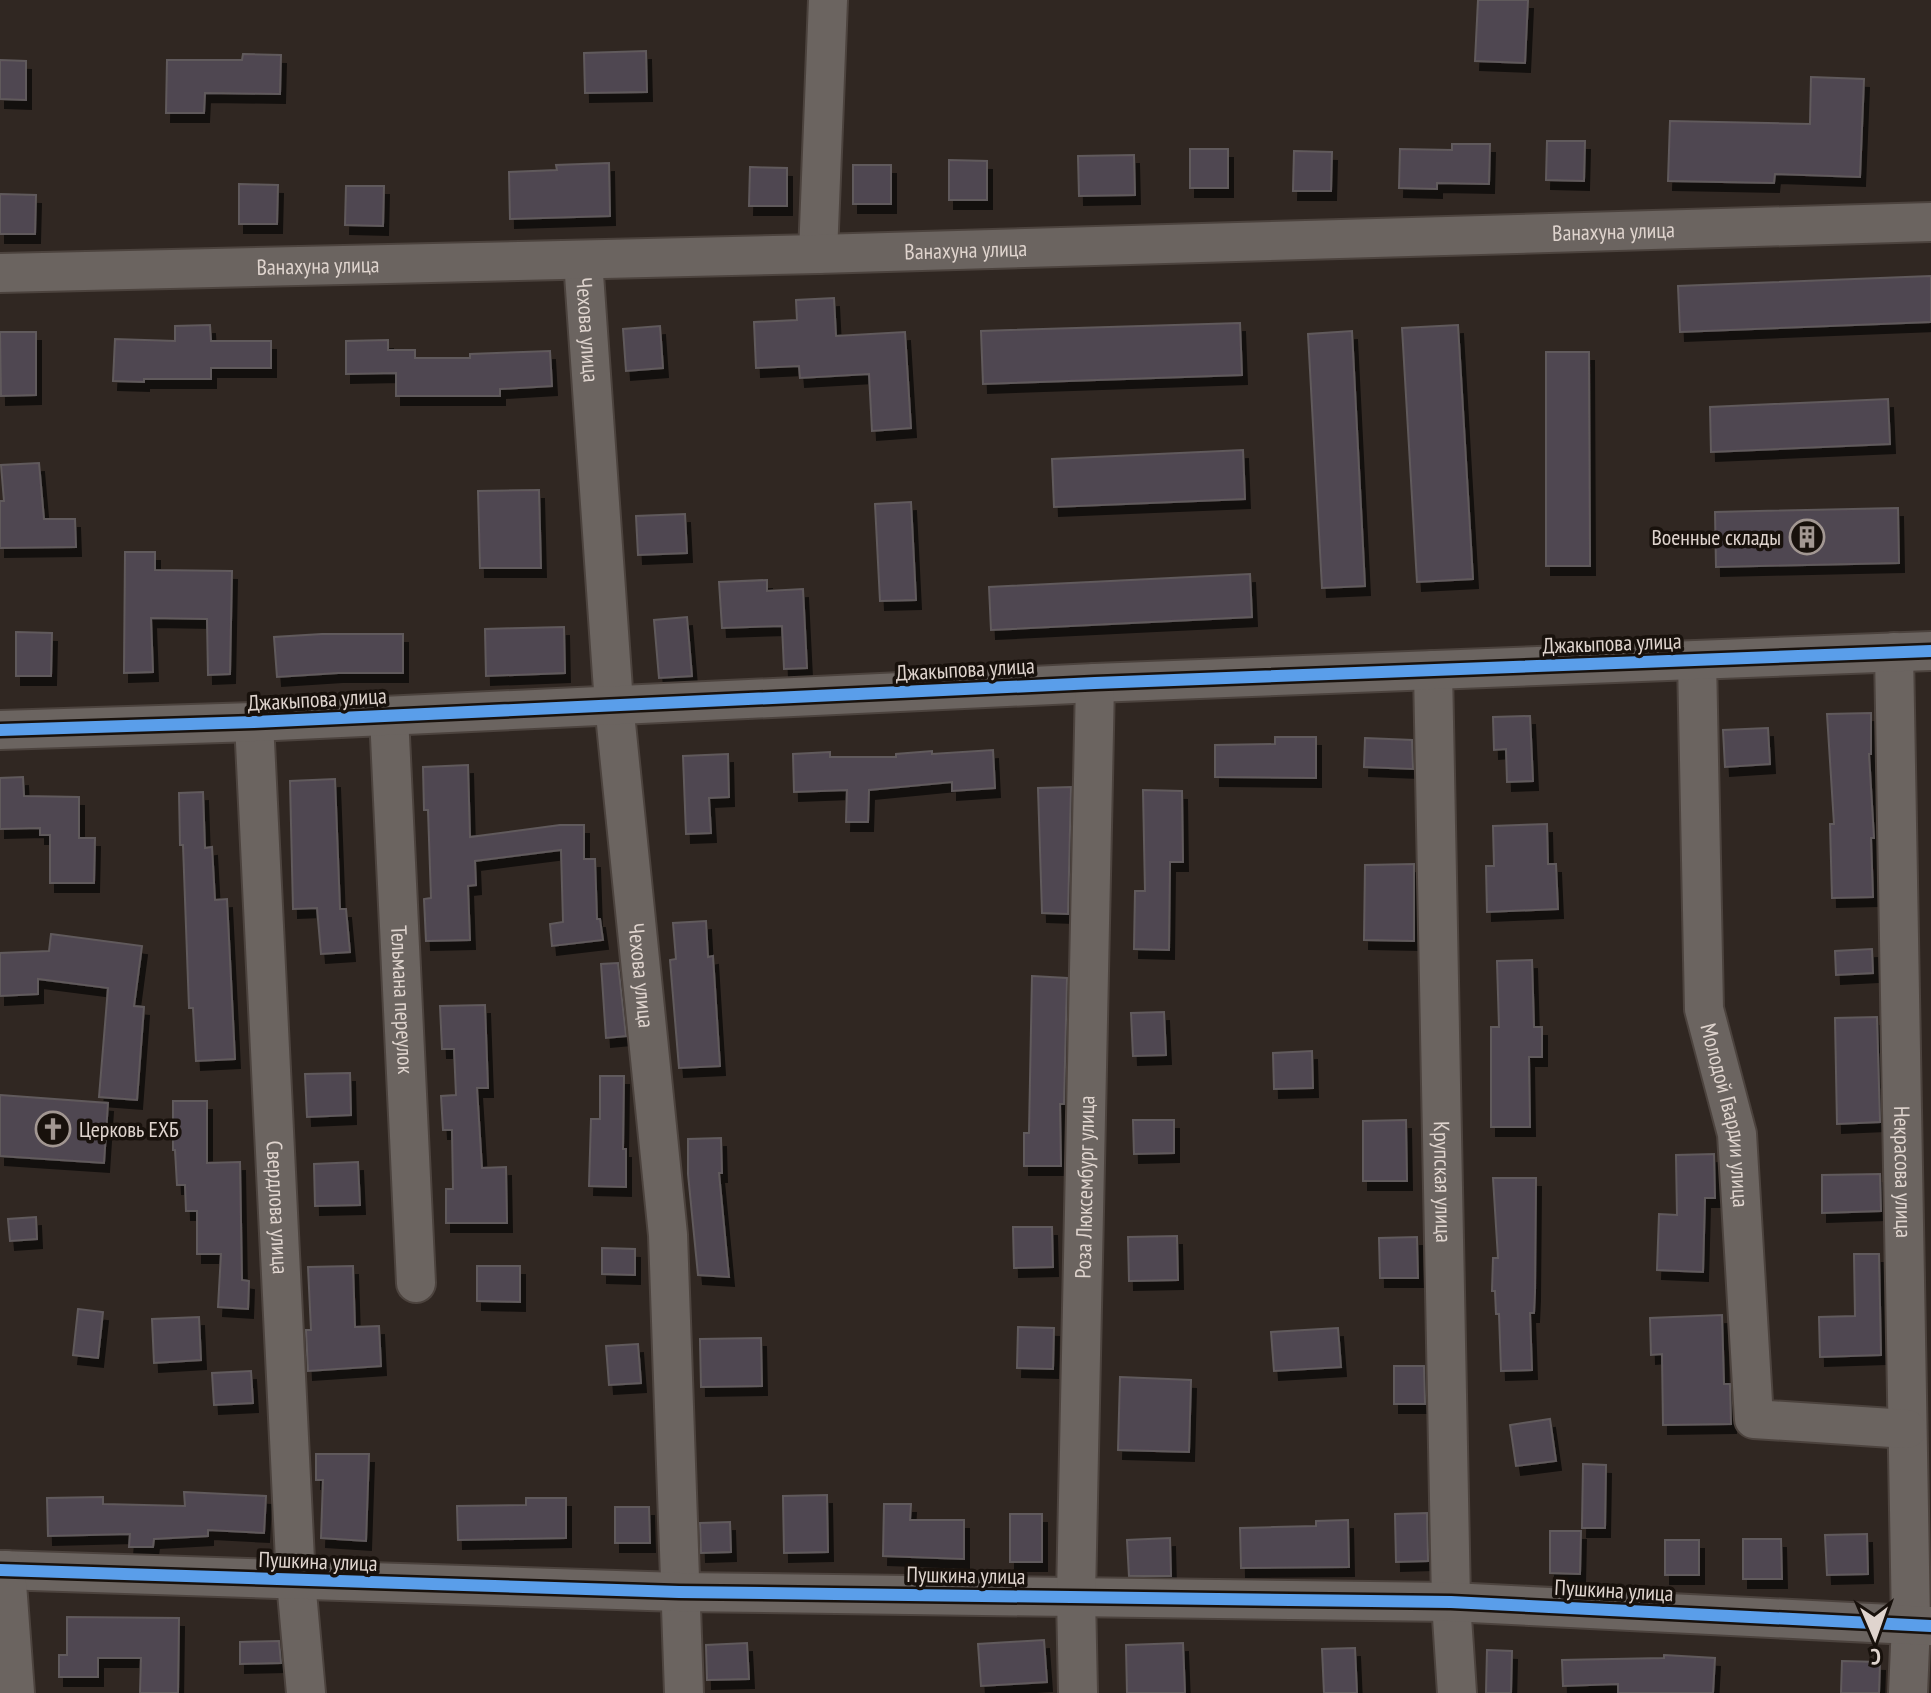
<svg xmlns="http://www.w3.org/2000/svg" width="1931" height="1693" font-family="'PT Sans Narrow',sans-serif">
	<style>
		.building { fill: #504651; stroke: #605a5c; stroke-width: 2; filter: url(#shadow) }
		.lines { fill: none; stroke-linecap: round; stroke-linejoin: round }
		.minor-casing { stroke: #4c433e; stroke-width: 42 }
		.minor { stroke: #6b6460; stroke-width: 38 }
		.cycleway-casing { stroke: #18110c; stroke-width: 17 }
		.cycleway { stroke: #5a9eea; stroke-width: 12 }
		.labels { text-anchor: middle; stroke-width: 7; stroke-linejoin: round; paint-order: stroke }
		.street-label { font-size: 22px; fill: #dfd4ce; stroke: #18110c }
		.poi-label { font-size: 22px; fill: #dfd4ce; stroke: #18110c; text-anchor: end }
	</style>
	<defs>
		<filter id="shadow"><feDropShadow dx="5" dy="9" stdDeviation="0" flood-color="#0009"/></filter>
	</defs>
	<rect width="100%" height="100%" fill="#302722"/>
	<path class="building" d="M1478,0h50l-3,63 -50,-2z
		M646,51l1,41 -62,1 -1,-40z
		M243,54l38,1 -1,39 -75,-1 -1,20h-38l1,-53h75z
		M0,60l26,1v39l-26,-1z
		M1811,77l53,2 -4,98 -85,-3 -1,9 -106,-2 2,-60 140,3z
		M1547,141h38l-1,40 -38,-1z
		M1452,144h38l-1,40 -52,-1v6l-38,-1 1,-39 52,1z
		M1190,149h38v39h-38z
		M1294,151l38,1 -1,39h-38z
		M1134,155l1,40 -56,1 -1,-40z
		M949,160l38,1v39h-38z
		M609,163l1,53 -100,3 -1,-47 48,-2 -1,-5z
		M853,165h38v39h-38z
		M750,167l37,1v38h-38z
		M239,184l39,1 -1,39h-38z
		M346,186h38l-1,40 -38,-1z
		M0,194l36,1 -1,39h-35z
		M1931,276v46l-251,10 -2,-46z
		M834,298l2,38 69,-4 6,96 -39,3 -3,-57 -69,4 -1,-12 -43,2 -2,-46 43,-2 -1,-20z
		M1240,323l2,52 -259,9 -2,-53z
		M210,325l1,16h60v27h-60v11h-67v3l-31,-1 2,-42 60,2v-15z
		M1458,325l15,254 -56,3 -15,-254z
		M660,326l3,42 -37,3 -3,-42z
		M1352,331l13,255 -43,2 -14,-254z
		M0,332h36v63l-35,1z
		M388,340v10h27v8h55v-4l80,-3 2,35 -52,3v7h-104v-23l-50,1v-33z
		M1546,352h43l1,214h-44z
		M1888,399l2,45 -179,8 -1,-45z
		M1243,450l2,49 -191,8 -2,-48z
		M39,463l5,56h31l1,28 -76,1v-47h4l-3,-36z
		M539,490l2,78h-61l-2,-77z
		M911,502l5,98 -36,1 -5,-97z
		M1898,508l1,55 -183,4 -1,-55z
		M685,514l2,39 -49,2 -2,-39z
		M125,552h30v18l77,1 -2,103 -22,1 -1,-56 -56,-1 2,54 -29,1z
		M1250,574l2,43 -261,13 -2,-43z
		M767,580v11l36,-2 4,79 -23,1 -2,-43 -60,2 -3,-46z
		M687,617l5,59 -33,2 -5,-58z
		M564,627l1,46 -79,3 -1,-47z
		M16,632l36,1 -1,43h-35z
		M322,634h81v39h-65l-61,4 -3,-40z
		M1871,713v41h-2l5,84h-3l2,59 -41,1 -2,-74h4l-7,-110z
		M1530,716l3,65 -26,1 -1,-33 -12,1 -1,-33z
		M1768,728l2,36 -45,3 -2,-37z
		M1275,737h41v41l-101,-1v-32l60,-1z
		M1365,738l47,2 1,29 -49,-2z
		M993,750l2,38 -43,3v-9l-83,8 -1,32h-22l1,-32 -53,2 -1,-38 37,-2v5h66v-3l36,-3v3z
		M728,754l1,43 -20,1 2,35 -25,1 -3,-78z
		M468,765l2,72 90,-12h24v34h11l2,60h3l3,21 -51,6 -2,-22 13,-2 -2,-72 -86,11 1,24 -8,1 2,54 -44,1 -2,-42 7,-1 -3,-88h-4l-1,-43z
		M23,777l1,19 55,1v41h16l-1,45h-44v-48h-10v-7l-40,1v-51z
		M335,779l5,130h6l4,43 -29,2 -4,-46 -24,1 -3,-128z
		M1071,787l-3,127 -26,-1 -4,-125z
		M1143,790l39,1 1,71h-13l-1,88 -35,-1 1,-58h10z
		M203,792l2,56 7,-1 3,53 12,-1 8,160 -39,2 -3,-53h-4l-6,-163h-3l-1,-52z
		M1547,824l1,40h8l2,45 -71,3 -1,-46h8l-1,-40z
		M1414,864v77l-50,-1 1,-75z
		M706,921l2,36 5,-1 7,110 -41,2 -9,-108 6,-1 -3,-36z
		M51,934l91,12 -8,60 10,1 -7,93 -38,-3 9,-109 -70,-9v15l-38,2v-43l49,-2z
		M1872,949l1,24 -37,2 -1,-24z
		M1532,960l2,67h8v30h-13l1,70h-39v-100h8l-2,-66z
		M618,963l8,73 -20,2 -5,-74z
		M1032,976l35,2 -3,126h-4l1,62h-37v-33h5z
		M485,1005l3,83h-11l5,80 24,-1 1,56h-61v-34h7l-1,-59h-9l-2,-34 15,-1 -2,-46h-12l-2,-43z
		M1164,1012l2,43 -33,1 -2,-43z
		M1877,1017l3,105 -43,2 -2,-106z
		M1312,1051l1,37 -39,1 -1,-36z
		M350,1073l1,42 -44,2 -2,-43z
		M600,1076h24l-1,73h3v38l-37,-1 2,-67h9z
		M0,1095l108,8 -4,60 -104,-7z
		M173,1101h34v62l33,-1 2,118 7,1 -1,28 -30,-2 3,-53h-24v-43h-11l-1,-26h-8l-2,-35h-2z
		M1133,1120h41v33l-40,1z
		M1406,1120l1,61h-44v-60z
		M721,1138l1,35h-3l10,104 -31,-2 -10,-101v-35z
		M1714,1154l1,44h-10l-2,74 -46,-2 2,-56 18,1 -1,-60z
		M358,1162l2,43 -45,1 -1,-42z
		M1880,1174l1,37 -59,2v-38z
		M1493,1178h43l-1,114 -1,21h-4l2,57 -31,1 -2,-57h-3l-1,-23h-3l1,-33h5z
		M36,1217l1,22 -27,2 -2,-22z
		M1013,1227h39l1,40 -39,1z
		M1177,1236l1,44 -49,1 -1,-44z
		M1417,1237l1,41h-38l-1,-40z
		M602,1248l33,1v26l-33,-1z
		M1854,1254h25l2,101 -61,2 -1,-40 36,-1z
		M353,1266l2,61 24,-1 2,40 -73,5 -2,-41h5l-3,-63z
		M477,1266h43v36l-43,-1z
		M78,1309l25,3 -5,46 -25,-3z
		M1722,1315l2,69h6l1,40 -68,1 -1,-71 -11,1 -1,-37z
		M199,1317l2,43 -47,3 -2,-44z
		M1018,1327l36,1 -1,41 -36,-1z
		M1338,1328l3,39 -67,4 -3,-39z
		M761,1338l1,48 -61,1 -1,-48z
		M638,1344l3,39 -32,2 -3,-39z
		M1394,1366h30l1,38h-31z
		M251,1371l2,32 -39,2 -2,-32z
		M1120,1377l71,3 -2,72 -71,-2z
		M1550,1419l6,42 -40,5 -6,-41z
		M316,1454h53l-3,87 -45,-3 2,-58h-7z
		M1583,1464l23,1 -1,63h-23z
		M184,1492l82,4 -2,37 -56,-3v6l-54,3 -1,8h-24l1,-13 -82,2 -1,-38 56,-1v7l82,2z
		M827,1495l1,57 -44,1 -1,-57z
		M526,1498h40v40l-108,2 -1,-34 69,-1z
		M884,1504h27l-1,16h54v39l-81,-3z
		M615,1507h34l1,36h-35z
		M1427,1513l1,48 -32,1 -1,-48z
		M1010,1514h32v48h-32z
		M1348,1520l1,47 -108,1 -1,-40 76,-2v-5z
		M730,1522l1,30 -30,1 -1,-30z
		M1550,1531h31l-1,43 -30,-1z
		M1867,1534l1,40 -41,1 -2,-40z
		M1170,1538l1,38h-42l-2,-36z
		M1743,1539h38l1,40h-39z
		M1665,1540h34v35h-34z
		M67,1617l112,1 -1,75h-38l1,-35h-43v19h-39v-22h8z
		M1044,1640l3,42 -66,4 -3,-42z
		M279,1641l2,22 -41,1v-22z
		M747,1643l2,36 -42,1 -1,-35z
		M1183,1643l2,50h-58l-1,-48z
		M1355,1648l2,45h-33l-2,-44z
		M1487,1650l25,1 -1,42h-25z
		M1664,1655l51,3 -2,35h-95v-9l-55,2 -1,-26 102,-2z
		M1842,1661l38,1 -1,31h-38z"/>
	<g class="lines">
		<g class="minor-casing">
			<g id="minor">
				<path d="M818,254l10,-254"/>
				<path id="s1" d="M583,260l31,444 54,531 16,458"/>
				<path id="s2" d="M0,273l818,-19 1113,-32"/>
				<path id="s3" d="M1894,652l17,972 -3,69"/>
				<path id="s4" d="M1697,660l7,349 33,125 17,285 153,10"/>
				<path id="s5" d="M1433,670l18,932 6,91"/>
				<path id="s6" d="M389,716l27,567"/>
				<path id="s7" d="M254,722l42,859 10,112"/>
				<path d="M0,730l254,-8 841,-39 836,-32"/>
				<path d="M0,1570l679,22 772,10 480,24"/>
				<path d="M6,1570l9,123"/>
				<path id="s8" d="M1078,1693l-2,-97 19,-913"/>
			</g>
		</g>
		<use href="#minor" class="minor"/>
		<g class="cycleway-casing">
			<path id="cycleway" d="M0,730l254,-8 841,-39 836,-32
				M0,1570l679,22 772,10 480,24"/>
		</g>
		<use href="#cycleway" class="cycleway"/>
	</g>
	<defs>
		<g id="building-ring" transform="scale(1.8)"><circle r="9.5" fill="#18110c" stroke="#a29792" stroke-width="1.5"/><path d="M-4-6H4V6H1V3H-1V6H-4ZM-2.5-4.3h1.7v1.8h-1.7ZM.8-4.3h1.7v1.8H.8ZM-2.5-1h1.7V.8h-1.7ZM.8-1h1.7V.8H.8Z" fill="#a29792"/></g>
		<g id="church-ring" transform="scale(1.8)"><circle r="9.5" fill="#18110c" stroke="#a29792" stroke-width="1.5"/><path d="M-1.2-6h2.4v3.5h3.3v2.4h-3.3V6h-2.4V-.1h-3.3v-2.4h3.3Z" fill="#a29792"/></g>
	</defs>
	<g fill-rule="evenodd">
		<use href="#building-ring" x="1807" y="537"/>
		<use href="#church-ring" x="53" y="1129"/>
	</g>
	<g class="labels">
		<g class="street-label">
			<text dy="8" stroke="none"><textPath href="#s2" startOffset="1614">Ванахуна улица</textPath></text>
			<text dy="8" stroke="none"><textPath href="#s2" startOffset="966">Ванахуна улица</textPath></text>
			<text dy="8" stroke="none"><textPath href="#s2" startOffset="318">Ванахуна улица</textPath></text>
			<text dy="8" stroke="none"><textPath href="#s1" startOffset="70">Чехова улица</textPath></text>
			<text transform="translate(1612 643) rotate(-2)" y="8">Джакыпова улица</text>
			<text transform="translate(965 669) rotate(-3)" y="8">Джакыпова улица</text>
			<text transform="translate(317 699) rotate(-3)" y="8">Джакыпова улица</text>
			<text dy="8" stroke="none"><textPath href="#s1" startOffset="718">Чехова улица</textPath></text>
			<text dy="8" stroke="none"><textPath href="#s6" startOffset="284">Тельмана переулок</textPath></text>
			<text dy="8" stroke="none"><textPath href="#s4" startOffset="458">Молодой Гвардии улица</textPath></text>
			<text dy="8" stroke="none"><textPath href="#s3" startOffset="520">Некрасова улица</textPath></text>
			<text dy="8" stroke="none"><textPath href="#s5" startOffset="512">Крупская улица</textPath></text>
			<text dy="8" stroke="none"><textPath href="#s8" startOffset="506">Роза Люксембург улица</textPath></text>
			<text dy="8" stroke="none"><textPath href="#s7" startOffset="486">Свердлова улица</textPath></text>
			<text transform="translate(318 1561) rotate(2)" y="8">Пушкина улица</text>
			<text transform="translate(966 1575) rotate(1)" y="8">Пушкина улица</text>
			<text transform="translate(1614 1590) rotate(3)" y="8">Пушкина улица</text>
		</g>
		<g class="poi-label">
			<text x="1781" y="545">Военные склады</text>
			<text x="79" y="1137" text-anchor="start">Церковь ЕХБ</text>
		</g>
	</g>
	<g transform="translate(1875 1637) rotate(178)" stroke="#18110c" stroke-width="6" paint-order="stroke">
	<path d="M0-6L14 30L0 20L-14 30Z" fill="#dfd4ce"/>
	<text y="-12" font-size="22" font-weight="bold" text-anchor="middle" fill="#dfd4ce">С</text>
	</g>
</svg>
